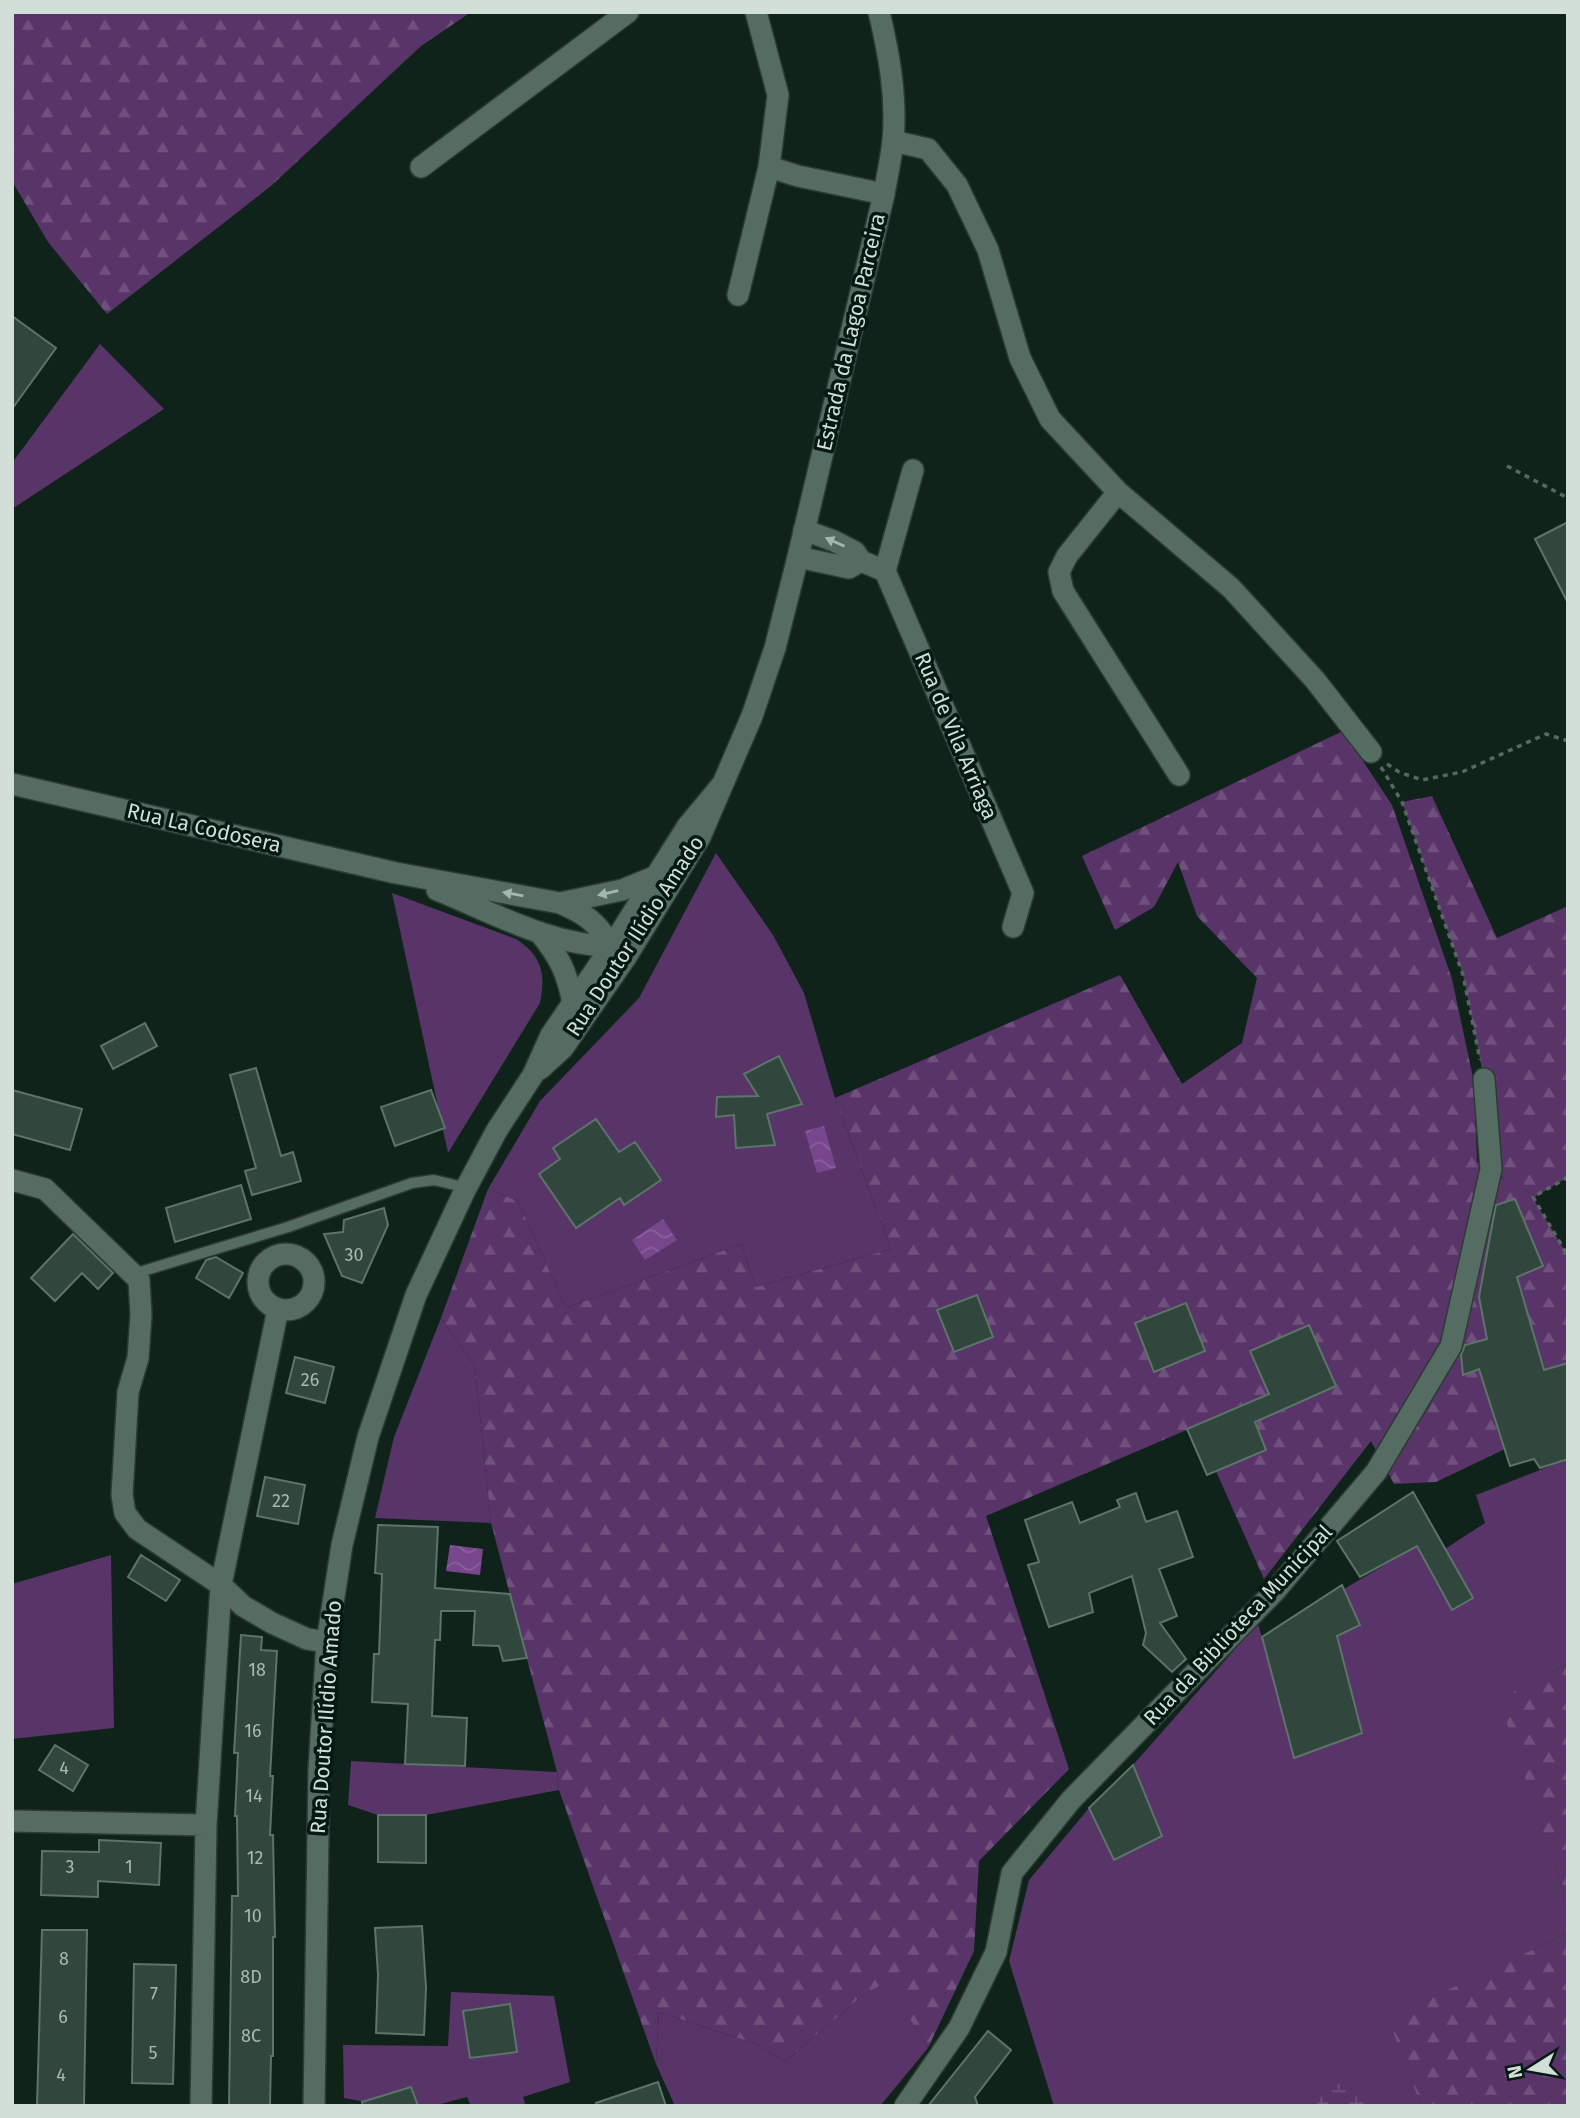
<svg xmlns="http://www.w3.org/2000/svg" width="1580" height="2118" font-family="'Fira Sans',sans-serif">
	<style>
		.grass { fill: #593469 }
		.forest { fill: url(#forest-firs); fill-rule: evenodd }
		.wetland { fill: url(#wetland-marsh) }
		.water { fill: url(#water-waves) }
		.building { fill: #31463d; stroke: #5d746a; stroke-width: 2 }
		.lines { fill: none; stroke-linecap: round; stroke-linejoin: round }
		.service-casing { stroke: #2e3a34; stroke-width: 13 }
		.minor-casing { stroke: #2e3a34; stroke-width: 24 }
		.tertiary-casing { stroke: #2e3a34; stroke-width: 24 }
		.secondary-casing { stroke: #2e3a34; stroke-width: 24 }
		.path { stroke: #566860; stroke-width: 3.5; stroke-dasharray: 5 5; stroke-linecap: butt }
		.service { stroke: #556c62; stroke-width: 10 }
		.minor { stroke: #556c62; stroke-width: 21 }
		.tertiary { stroke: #556c62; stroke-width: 21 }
		.secondary { stroke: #556c62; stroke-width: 21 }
		.oneway { fill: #a6b7af }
		.labels { text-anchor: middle; stroke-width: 7; stroke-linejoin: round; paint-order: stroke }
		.number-label { font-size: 18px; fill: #aab9b2 }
		.street-label { font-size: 21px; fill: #d2dfd9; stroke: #051a12 }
	</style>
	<defs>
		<pattern id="forest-firs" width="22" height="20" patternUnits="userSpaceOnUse" patternTransform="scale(1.75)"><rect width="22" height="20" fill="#593469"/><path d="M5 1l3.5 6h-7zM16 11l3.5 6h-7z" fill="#70517e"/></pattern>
		<pattern id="wetland-marsh" width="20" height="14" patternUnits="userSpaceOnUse" patternTransform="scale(1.75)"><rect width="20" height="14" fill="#593469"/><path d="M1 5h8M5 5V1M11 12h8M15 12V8" fill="none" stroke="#70517e"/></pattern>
		<pattern id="water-waves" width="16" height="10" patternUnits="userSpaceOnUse" patternTransform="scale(1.75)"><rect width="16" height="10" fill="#77468d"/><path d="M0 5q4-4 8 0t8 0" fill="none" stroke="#89609c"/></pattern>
	</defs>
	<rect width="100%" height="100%" fill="#0f231b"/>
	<path class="grass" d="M100,344l64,65 -152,100v-46z
		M716,853l57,82 31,58 31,105 56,151 -135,38 -15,-43 -175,64 -48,-107 -30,-12 52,-88 99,-103z
		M392,893l124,46c26,17 30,35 24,64l-92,150z
		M441,1318l34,49 16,156 -116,-5 19,-81z
		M1568,1459v205l-68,35 68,207v27l-179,85 32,88h-367l-45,-145 20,-81 60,-72 25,52 48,-24 -29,-71 125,-142 35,132 69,-22 -25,-97 22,-11 -15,-36 73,-43 35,64 -7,-61 40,-26 -9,-28z
		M111,1555l3,173 -102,11v-155z
		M351,1761l206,11 2,18 -133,25h-48l-30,-10z
		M887,1981l41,67 -48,58h-205l-19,-42 3,-52 97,32 29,18 79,-68z
		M451,1992l103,4 16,86 -47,15 3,9h-55l-4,-9 -34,9h-15l-7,-19 -46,15 -21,-4 -1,-53 105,1z"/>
	<path class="forest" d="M12,12h459l-50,34 -150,140 -164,128 -59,-72 -36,-61z
		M1343,731l49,74 60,174 22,103 3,80 30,19 -16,-12 -7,-90 -21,-104 -61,-173 30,-6 65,142 71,-32v271l-35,21 35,58v107l-82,26 19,60 -69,33 -42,2 -23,-43 -107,138 -48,-108 50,-21 -19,-46 -261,112 83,253 -90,92 -5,90 -46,97 -41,-66 -23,12 -79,68 -29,-18 -97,-32 -3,52 -97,-274 -2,-18 -66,-249 -16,-156 -34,-49 47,-129 30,12 48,107 175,-64 15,43 135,-38 -56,-151 285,-123 62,109 60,-41 15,-65 -60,-62 -19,-54 -24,45 -39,23 -33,-74zM1185,1303l19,48 -50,20 -19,-47z
		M1568,1664v242l-69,-207z
		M1568,1933v172l-147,1 -33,-88z"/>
	<path class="wetland" d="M1338,2083c16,0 28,7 31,23h-53l7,-14z"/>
	<path class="water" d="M824,1126l12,42 -19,5 -12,-42z
		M663,1219l14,21 -32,20 -13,-20z
		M450,1545l33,4 -3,26 -34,-4z"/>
	<path class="building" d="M12,316l44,32 -44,61z
		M1568,522v81l-33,-64z
		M145,1023l12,23 -44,23 -12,-23z
		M779,1056l23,48 -35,10 8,31 -39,3 -2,-33 -18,2 1,-20 41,-1 -14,-22z
		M256,1068l25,88 12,-4 8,29 -49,14 -7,-24 11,-3 -26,-93z
		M12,1090l70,19 -12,41 -58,-16z
		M431,1090l14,38 -50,18 -14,-39z
		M596,1119l23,33 16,-10 26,38 -37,25 -4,-7 -44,30 -37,-54 21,-15 -7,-11z
		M241,1185l10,34 -76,23 -9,-34z
		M1515,1199l28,67 -26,11 27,93 24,-7v96l-28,9 -6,-9 -24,7 -31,-97 -16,6 -2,-20 4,-10 22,-6 -8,-42 12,-66 5,-26z
		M384,1208l4,17 -26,58 -20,-7 -18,-42 19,-2 1,-12z
		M73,1234l40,39 -15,16 -16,-16 -27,28 -24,-23z
		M216,1257l27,16 -14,25 -33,-20 10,-18z
		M977,1295l16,42 -39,15 -17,-42z
		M1186,1303l19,48 -51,21 -19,-49z
		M1309,1325l27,61 -81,36 11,28 -59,25 -20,-46 82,-35 -19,-43z
		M295,1357l39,10 -9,36 -39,-10z
		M265,1477l40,8 -7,39 -41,-8z
		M1413,1492l60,106 -21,12 -35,-64 -57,31 -23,-36z
		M1136,1493l10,29 31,-11 16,46 -34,12 18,47 -17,7 26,36 -14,13 -29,-27 3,-12 -14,-57 -43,17 4,19 -44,15 -21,-62 11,-3 -14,-42 47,-18 8,21 40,-16 -3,-7z
		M378,1525l60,2 -3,61 75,6 17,64 -24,3 -4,-15 -26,-1 2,-34h-34l-1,29h-5l-3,76 35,2 -2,48 -60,-2 3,-60 -36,-2 2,-48h5l3,-80 -7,-1z
		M141,1555l39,25 -14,21 -38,-24z
		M1342,1585l18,40 -23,11 25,97 -68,25 -32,-121z
		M241,1635l21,2 -1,13 16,1 -7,125h3l-3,59h3l2,102h-2v119h-2l-1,50h-41l3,-210h6l-1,-80h-2l3,-63h-4z
		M55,1745l33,20 -15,26 -34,-21z
		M1133,1765l29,71 -48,24 -25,-52z
		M378,1815h48v48l-48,-1z
		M99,1840l62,3 -2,42 -61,-4v16l-57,-2 1,-44 57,1z
		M422,1926l4,62 -2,47 -48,-2 2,-58 -3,-47z
		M42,1930h45l-3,176h-47z
		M134,1964l42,1 -3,119 -41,-1z
		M510,2004l7,48 -47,6 -7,-47z
		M988,2031l23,19 -36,47 3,9h-50z
		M658,2082l8,24h-69l-1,-3z
		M411,2087l7,19h-55l-1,-4z"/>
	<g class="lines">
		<g class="service-casing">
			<path id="service" d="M133,1274l155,-47 124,-44 22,-3 21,5 10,5"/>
		</g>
		<g class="minor-casing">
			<path id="minor" d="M756,12l22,83 -9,72 29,9 86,18
				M893,141l35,8 29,36 31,65 32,108 30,61 68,73 113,96 84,92 56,72
				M421,167l207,-155
				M738,295l31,-128
				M1118,492l-51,64 -8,16 4,19 116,184
				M804,530l30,11 21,11 6,9 24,10 138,322 -10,34
				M798,557l51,11 12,-7
				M885,571l28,-101
				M12,1180l33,9 94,91 2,35 -3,43 -10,34 -6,103 3,18 12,16 84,56 22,21 29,17 35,16 20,3
				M258 1282a28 28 0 1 1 56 0a28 28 0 1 1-56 0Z
				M12,1821l194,4
				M201,2106l5,-281 15,-240 57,-276
				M905,2106l54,-78 37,-76 16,-79 59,-73 204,-209 101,-119 75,-126 40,-177 -7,-90"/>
		</g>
		<g class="tertiary-casing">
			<path id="tertiary" d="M540,1069l23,-21 63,-91 74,-120 52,-121 23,-68 23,-91 86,-363c3,-17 7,-35 9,-53 4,-44 -4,-87 -14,-129
				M314,2106l5,-337 8,-127 15,-97 26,-108 48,-142 49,-105 32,-60 36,-55 18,-40 61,-89 75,-119 34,-41"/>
		</g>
		<g class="secondary-casing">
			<path id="secondary" d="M12,784l384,89 164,30c26,11 36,19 52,43
				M437,890c55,22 114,56 175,56
				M560,903l62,-13 32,-13
				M539,932c20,24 28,40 34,71"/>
		</g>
		<path class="path" d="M1507,466l61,32
			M1387,764l12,8 23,8 40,-8 84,-38 22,7
			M1381,767l21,35 61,173 17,85
			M1568,1177l-35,20 35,59"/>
		<use href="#service" class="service"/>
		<use href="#minor" class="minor"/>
		<use href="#tertiary" class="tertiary"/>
		<use href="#secondary" class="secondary"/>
	</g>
	<defs><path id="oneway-solid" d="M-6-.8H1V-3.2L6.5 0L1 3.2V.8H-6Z" transform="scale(1.75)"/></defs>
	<g class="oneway">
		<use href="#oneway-solid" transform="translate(835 542) rotate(-156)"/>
		<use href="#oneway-solid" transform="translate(608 893) rotate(167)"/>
		<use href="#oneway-solid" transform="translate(513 894) rotate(-170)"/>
	</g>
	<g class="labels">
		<g class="number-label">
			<text x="354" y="1261">30</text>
			<text x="310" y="1386">26</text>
			<text x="281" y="1507">22</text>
			<text x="257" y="1676">18</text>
			<text x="253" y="1737">16</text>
			<text x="64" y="1774">4</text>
			<text x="254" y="1802">14</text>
			<text x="255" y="1864">12</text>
			<text x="70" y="1873">3</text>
			<text x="129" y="1873">1</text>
			<text x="253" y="1922">10</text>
			<text x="64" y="1965">8</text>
			<text x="251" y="1983">8D</text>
			<text x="154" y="2000">7</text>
			<text x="63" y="2023">6</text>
			<text x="251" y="2042">8C</text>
			<text x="153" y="2059">5</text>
			<text x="61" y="2081">4</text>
		</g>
		<g class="street-label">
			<text transform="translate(851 332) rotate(-77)" y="7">Estrada da Lagoa Parceira</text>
			<text transform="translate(956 736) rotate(67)" y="7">Rua de Vila Arriaga</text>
			<text transform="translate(204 828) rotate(13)" y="7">Rua La Codosera</text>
			<text transform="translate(635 936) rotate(-57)" y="7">Rua Doutor Ilídio Amado</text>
			<text transform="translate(1238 1625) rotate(-47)" y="7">Rua da Biblioteca Municipal</text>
			<text transform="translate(326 1717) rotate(-86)" y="7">Rua Doutor Ilídio Amado</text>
		</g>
	</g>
	<rect width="1580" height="2118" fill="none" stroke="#d2dfd9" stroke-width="28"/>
	<g transform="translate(1531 2069) rotate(259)" stroke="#051a12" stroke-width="5" paint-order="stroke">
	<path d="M0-5L12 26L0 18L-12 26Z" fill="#d2dfd9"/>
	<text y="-10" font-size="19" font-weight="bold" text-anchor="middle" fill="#d2dfd9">N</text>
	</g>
</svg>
